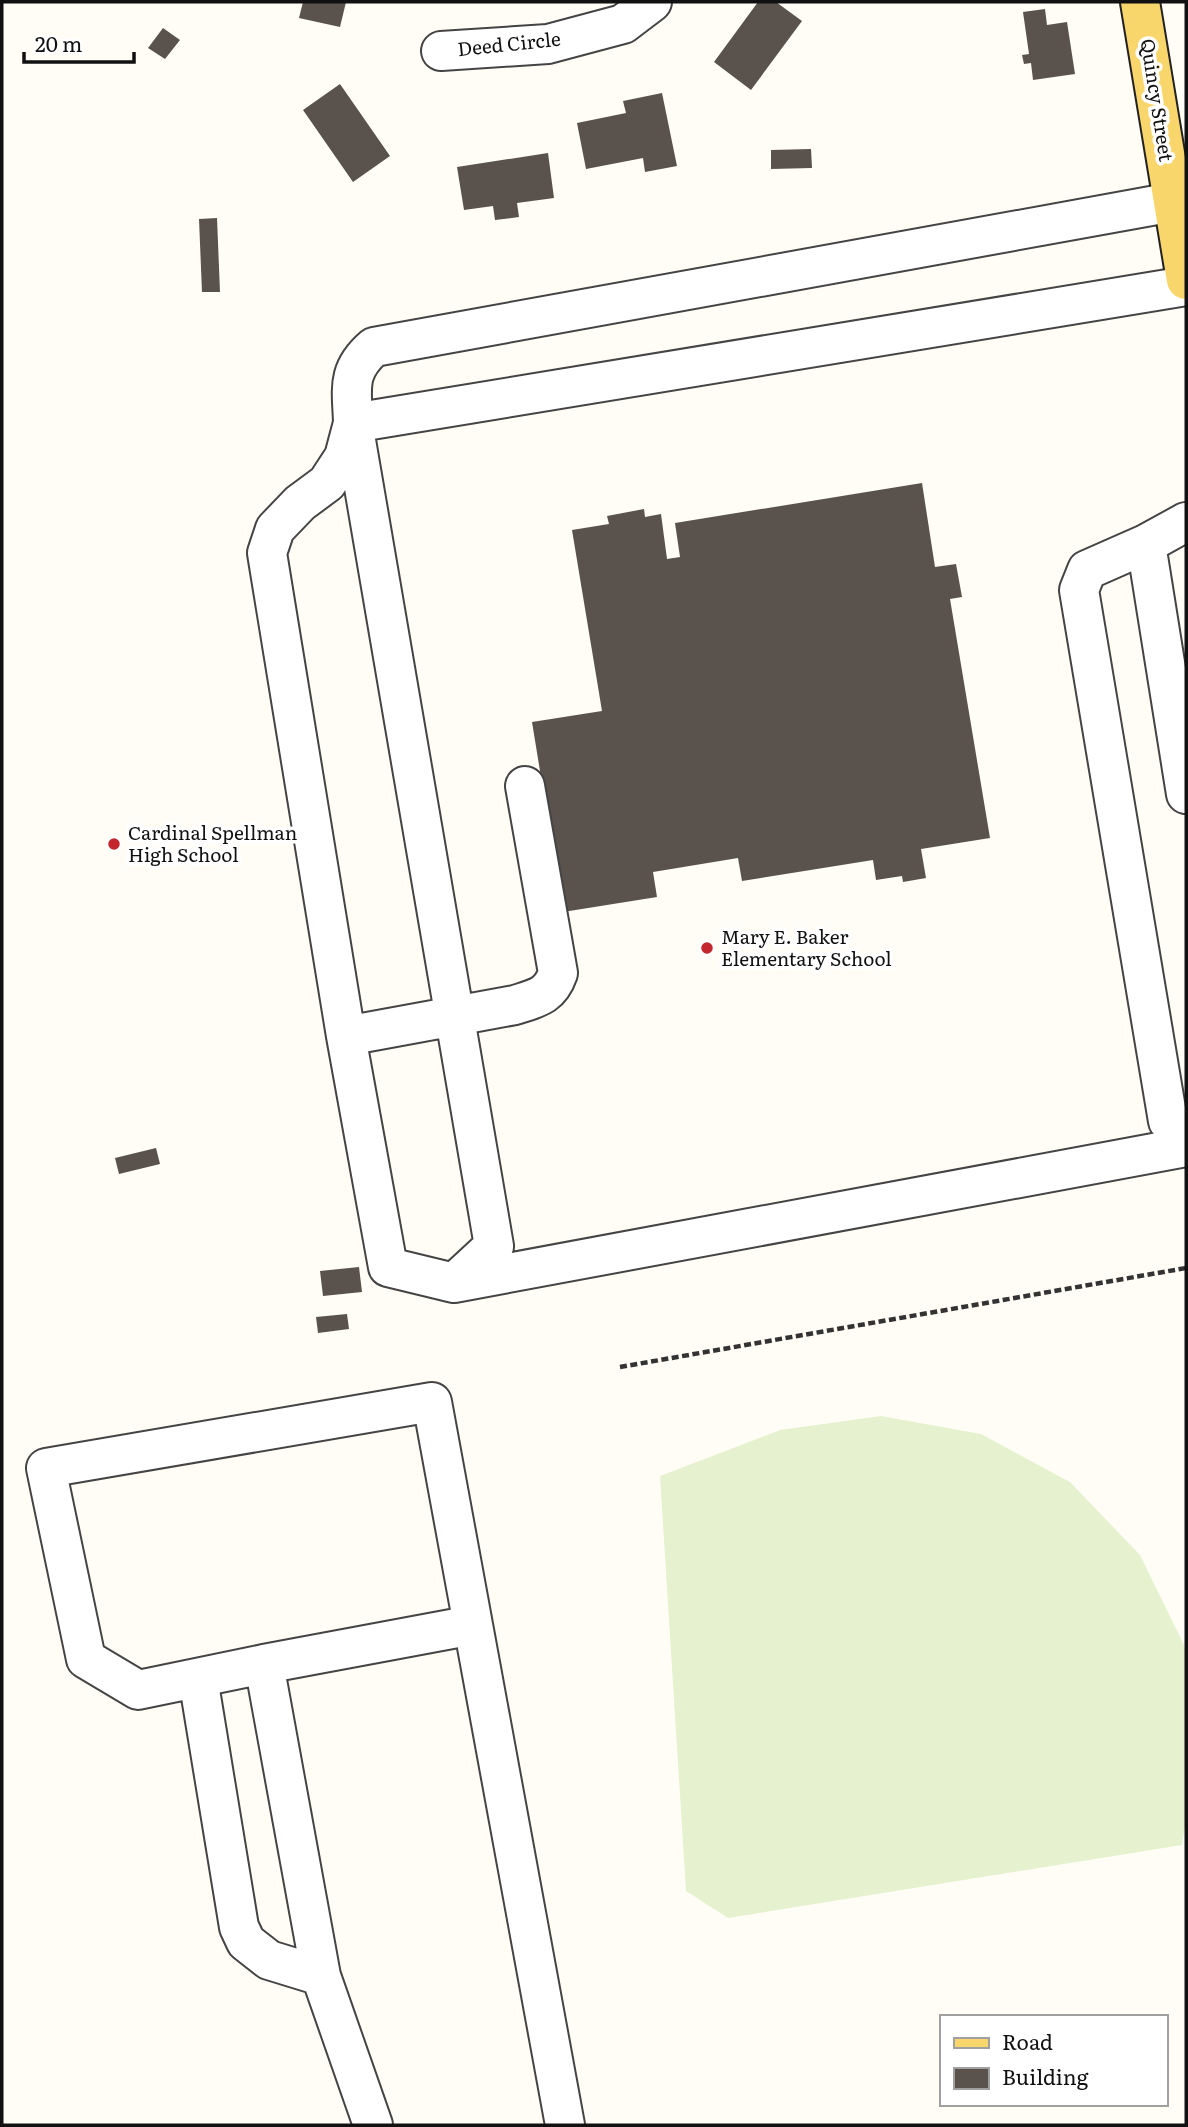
<svg xmlns="http://www.w3.org/2000/svg" width="1188" height="2127" font-family="Literata,serif">
	<style>
		.pitch { fill: #e6f2cf }
		.building { fill: #5a524d }
		.lines { fill: none; stroke-linecap: round; stroke-linejoin: round }
		.minor-casing { stroke: #444; stroke-width: 42 }
		.major-casing { stroke: #222; stroke-width: 42 }
		.path { stroke: #333; stroke-width: 4.5; stroke-dasharray: 7 3.5; stroke-linecap: butt }
		.minor { stroke: #fff; stroke-width: 38 }
		.major { stroke: #f9d66b; stroke-width: 38 }
		.poi-dot { fill: #c4262e; stroke: #fff; stroke-width: 2.5 }
		.labels { text-anchor: middle; stroke-width: 7; stroke-linejoin: round; paint-order: stroke }
		.street-label { font-size: 19px; fill: #111; stroke: #fff }
		.poi-label { font-size: 19px; fill: #111; stroke: #fff; text-anchor: start }
	</style>
	<rect width="100%" height="100%" fill="#fffdf5"/>
	<path class="pitch" d="M881,1416l100,18 89,48 70,73 44,90 2,12v162l-4,26 -454,73 -42,-27 -26,-415 120,-46z"/>
	<path class="building" d="M303,2h43l-6,25 -41,-9z
		M758,2h18l26,19 -51,69 -37,-28z
		M1045,9l2,16 20,-3 8,52 -42,6 -2,-17 -7,1 -2,-9 7,-1 -6,-42z
		M163,28l17,12 -15,19 -17,-11z
		M340,84l50,72 -37,26 -50,-72z
		M662,93l15,73 -32,6 -2,-14 -57,11 -9,-46 49,-10 -3,-12z
		M811,149l1,19 -41,1v-19z
		M548,153l6,45 -37,5 2,14 -24,3 -2,-14 -29,4 -7,-43z
		M217,218l3,74h-18l-3,-73z
		M922,483l13,84 21,-3 6,33 -12,2 40,239 -69,11 5,29 -23,4 -1,-6 -26,4 -3,-20 -131,21 -4,-23 -85,14 4,25 -94,15 -31,-190 70,-11 -30,-181 37,-6 -2,-8 37,-7 1,8 16,-3 6,45 13,-2 -5,-34z
		M156,1148l4,16 -41,10 -4,-16z
		M359,1267l3,25 -39,4 -3,-25z
		M347,1314l2,15 -31,4 -2,-16z"/>
	<g class="lines">
		<g class="minor-casing">
			<path id="minor" d="M441,51l107,-7 75,-20 29,-22
				M353,423l-9,34 -17,26 -27,20 -25,26 -8,24 79,483 42,231 66,16 40,-37 -141,-823c-1,-34 -7,-52 21,-76l799,-145
				M353,423l833,-137
				M1186,522l-40,22 -59,26 -8,20 89,531 18,9
				M1146,544l40,250
				M346,1036l169,-31c22,-7 35,-9 43,-32l-33,-187
				M454,1283l732,-136
				M264,1664l209,-39
				M198,1678l41,249 7,15 23,18 52,16
				M373,2125l-52,-149 -57,-312 -126,26 -52,-31 -40,-191 386,-66 133,723"/>
		</g>
		<g class="major-casing">
			<path id="major" d="M1140,2l46,278"/>
		</g>
		<path class="path" d="M620,1367l566,-99"/>
		<use href="#minor" class="minor"/>
		<use href="#major" class="major"/>
	</g>
	<g class="poi-dot">
		<circle cx="114" cy="844" r="7"/>
		<circle cx="707" cy="948" r="7"/>
	</g>
	<g class="labels">
		<g class="street-label">
			<text transform="translate(509 44) rotate(-6)" y="7">Deed Circle</text>
			<text transform="translate(1157 100) rotate(81)" y="7">Quincy Street</text>
		</g>
		<g class="poi-label">
			<text x="128" y="840">Cardinal Spellman<tspan x="128" dy="22">High School</tspan></text>
			<text x="721" y="944">Mary E. Baker<tspan x="721" dy="22">Elementary School</tspan></text>
		</g>
	</g>
	<rect width="1188" height="2127" fill="none" stroke="#111111" stroke-width="7"/>
	<rect x="940" y="2015" width="228" height="91" fill="#ffffff" stroke="#a0a0a0" stroke-width="2"/>
	<rect x="954" y="2038" width="35" height="10" fill="#f9d66b" stroke="#a0a0a0" stroke-width="2"/>
	<text x="1002" y="2050" font-size="21" fill="#111111">Road</text>
	<rect x="954" y="2068" width="35" height="21" fill="#5a524d" stroke="#a0a0a0" stroke-width="2"/>
	<text x="1002" y="2085" font-size="21" fill="#111111">Building</text>
	<path d="M24 52v10h110v-10" fill="none" stroke="#111111" stroke-width="3.5"/>
	<text x="35" y="52" font-size="21" fill="#111111" stroke="#ffffff" stroke-width="5" paint-order="stroke">20 m</text>
</svg>
